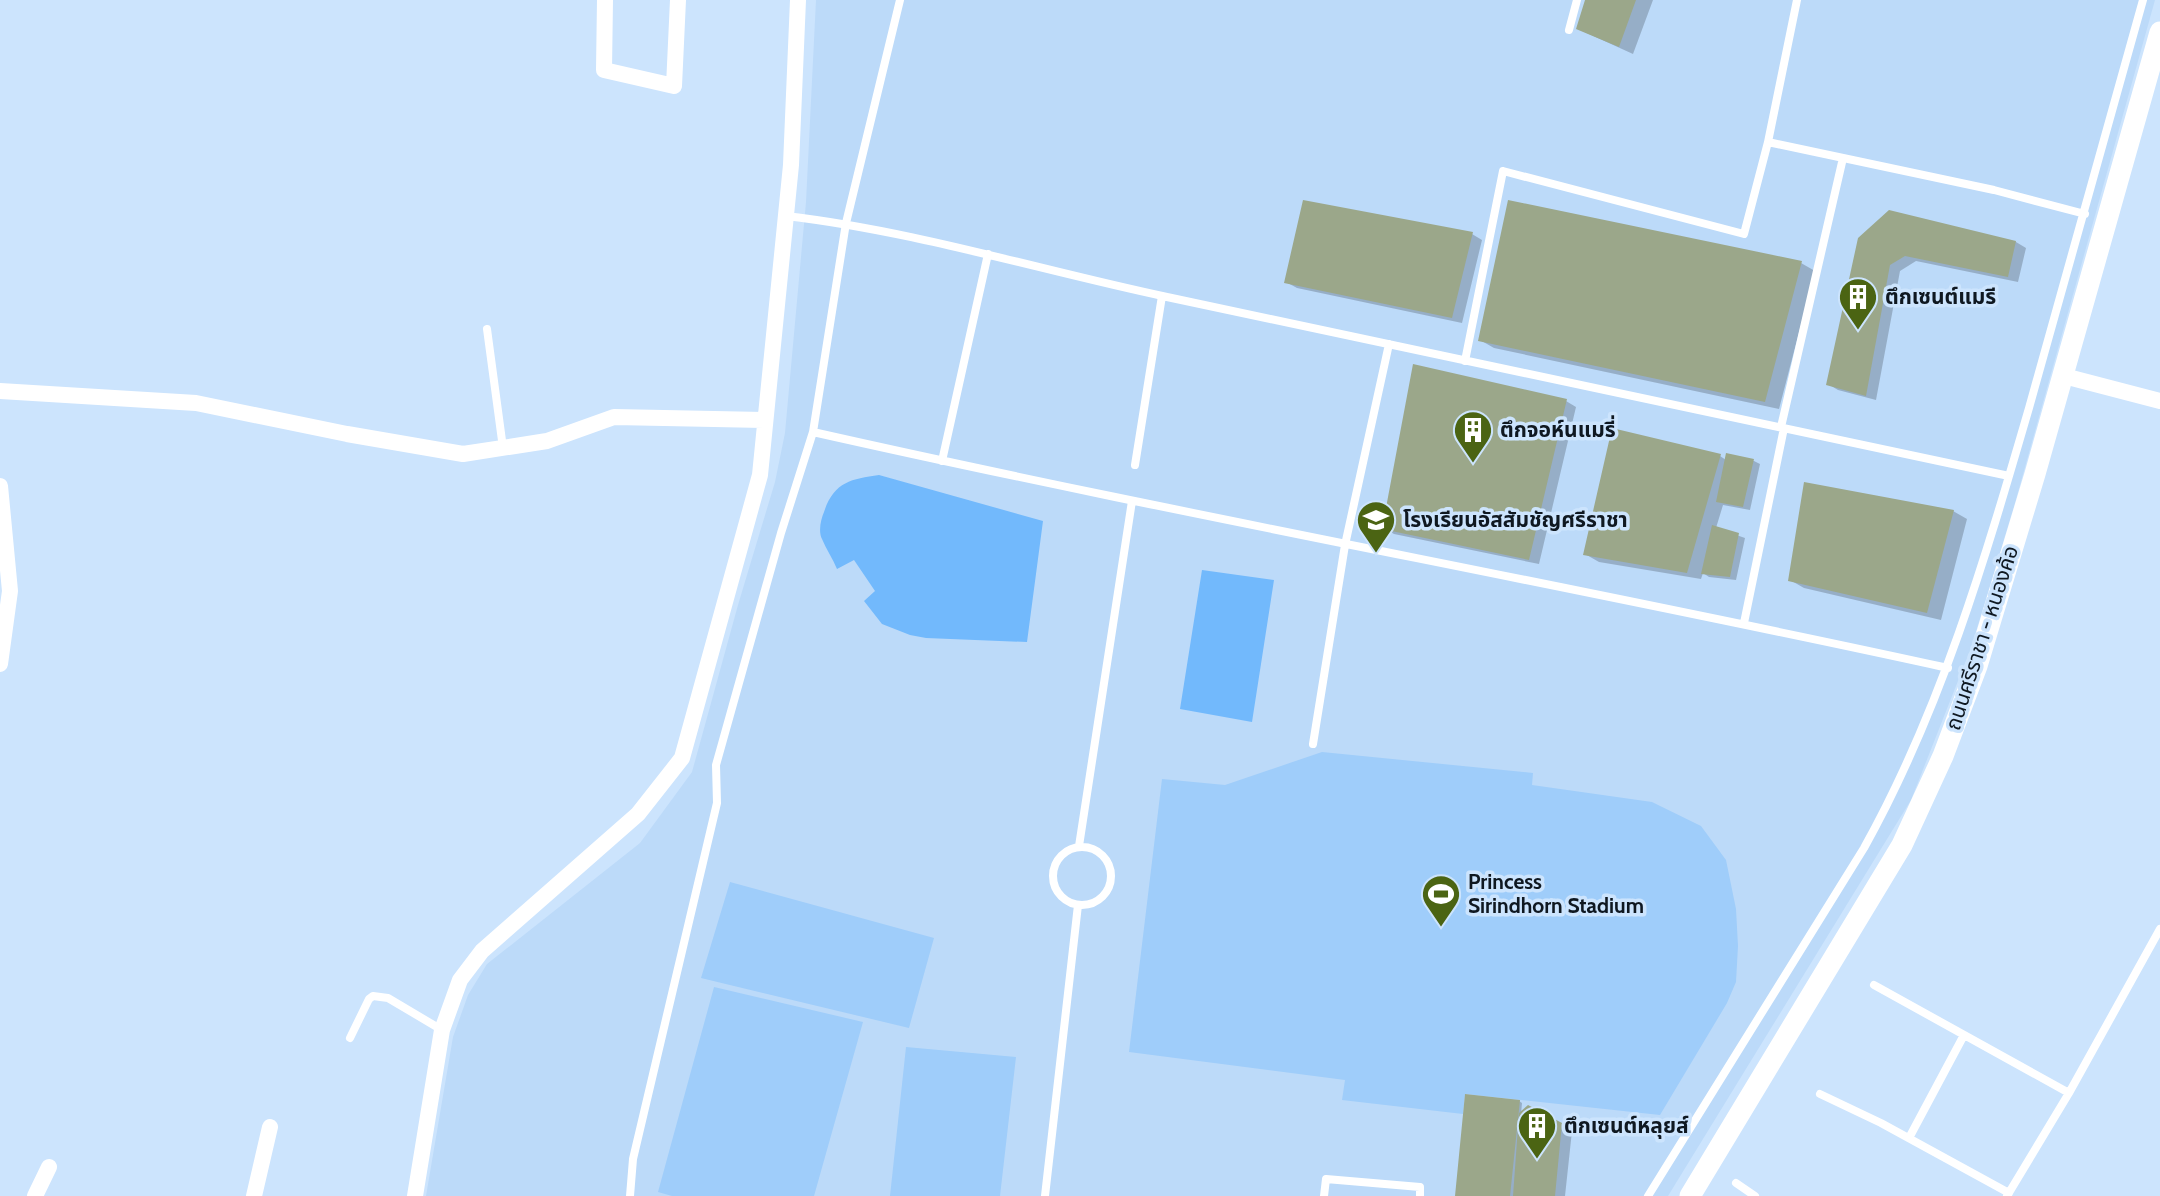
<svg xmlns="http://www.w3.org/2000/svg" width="2160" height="1196" font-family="Cabin,'Noto Sans Thai',sans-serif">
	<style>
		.built { fill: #bcdaf9 }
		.green { fill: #9fcdfa }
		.water { fill: #72b9fc }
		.shadow { fill: #0003 }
		.building { fill: #9ba78a }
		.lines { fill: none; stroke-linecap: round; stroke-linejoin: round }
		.service { stroke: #fff; stroke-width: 8 }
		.minor { stroke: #fff; stroke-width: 16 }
		.secondary { stroke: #fff; stroke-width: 21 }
		.labels { text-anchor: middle; stroke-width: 7; stroke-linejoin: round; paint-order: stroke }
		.poi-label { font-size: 21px; font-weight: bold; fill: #0f1821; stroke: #cce4fd; text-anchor: start }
		.street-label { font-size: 21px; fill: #0f1821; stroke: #cce4fd }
	</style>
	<rect width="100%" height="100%" fill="#cce4fd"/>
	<path class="built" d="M816,0h1339l-140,503 -44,145 -60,152 -243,396h-1242l27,-159 15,-42 19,-31 153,-121 52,-71 46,-167 37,-123 10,-49 21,-231z"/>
	<path class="green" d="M1322,752l211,21 -1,12 120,17 49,24 25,34 10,49 2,37 -2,36 -9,21 -67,112 -195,-21 -2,20 -121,-14 3,-20 -216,-28 33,-273 63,6z
		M730,882l204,56 -25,90 -208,-50z
		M714,987l149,35 -49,174h-142l-14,-4z
		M906,1047l110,10 -16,139h-110z"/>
	<path class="water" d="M879,475l164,46 -16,121 -101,-4 -16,-3 -28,-11 -18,-23 11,-10 -21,-31 -17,9c-4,-10 -11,-20 -15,-30 -4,-8 -1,-20 2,-27 10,-30 27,-33 55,-37z
		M1202,570l72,10 -22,142 -72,-13z"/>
	<path class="shadow" d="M1587,0h66l-20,54 -55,-25z
		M1890,212l126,30 10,6 -8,34 -102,-21 -16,10 -24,129 -38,-10 -10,-6z
		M1472,234l10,6 -20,83 -165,-35 -11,-6z
		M1801,263l14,8 -36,138 -285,-61 -14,-8z
		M1566,401l10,6 -37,157 -145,-30 -10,-6z
		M1720,456l6,4 28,1 6,3 -10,46 -27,-5 -7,23 29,10 -9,42 -27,-3 -6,-4 -2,6 -102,-17 -14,-8z
		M1953,511l14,8 -26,101 -137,-32 -14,-8z
		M1519,1101l3,2 -1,11 7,-7 44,24 -7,65h-109z"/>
	<path class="building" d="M1585,0h51l-17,47 -43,-18z
		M1303,200l170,32 -21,86 -168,-35z
		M1508,200l294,61 -37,141 -287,-61z
		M1889,210l127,31 -8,36 -103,-21 -15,9 -24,131 -40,-11 32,-147z
		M1413,364l154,35 -38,161 -147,-31z
		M1612,428l109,26 -34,119 -104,-18z
		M1726,453l28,6 -11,48 -27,-5z
		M1804,482l150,28 -27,103 -139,-32z
		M1712,525l27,8 -9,44 -29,-3z
		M1465,1094l55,6 -10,96h-55z
		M1528,1105l34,18 -7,73h-42l6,-83z"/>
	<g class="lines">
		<path class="service" d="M1569,30l8,-30
			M1768,142l226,48 91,24
			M786,216c129,15 253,54 381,81 280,60 561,119 842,179
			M487,329l16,119
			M1465,361l38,-190 241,63 24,-92 29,-142
			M1781,427l62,-269
			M813,432c377,85 757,153 1135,236
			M942,461l46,-207
			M1135,465l27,-169
			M1744,623l40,-195
			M1313,744l32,-199 44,-201
			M1079,846l53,-345
			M1053 876a29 29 0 1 1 58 0a29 29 0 1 1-58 0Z
			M1874,985l195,108
			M350,1038l19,-39 4,-3 15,2 54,32
			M1820,1094l61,29 128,70
			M1909,1138l55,-103
			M1736,1183l19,13
			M630,1196l3,-37 84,-356 -1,-38 65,-232 32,-101 33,-209 54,-223
			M1045,1196l33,-291
			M1324,1196l2,-17 94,8v9
			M1648,1196l216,-348c77,-138 121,-289 165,-440 39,-136 77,-272 114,-408
			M2007,1196l62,-103 91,-164"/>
		<path class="minor" d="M605,0l-1,70 70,16 4,-86
			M2064,376l96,25
			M0,391l196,12 151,31 116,20 84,-13 67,-24 151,3
			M0,486l10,105 -10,73
			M35,1196l14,-29
			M254,1196l16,-69
			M415,1196l27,-166 18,-50 22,-29 156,-137 44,-56 78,-283 31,-310 7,-165"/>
		<path class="secondary" d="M1690,1196l212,-351 41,-89 34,-90 58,-192 125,-442"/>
	</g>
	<defs>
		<g id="building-pin" transform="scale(2.0125)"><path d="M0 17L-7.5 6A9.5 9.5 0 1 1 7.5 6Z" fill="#4b6413" stroke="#cce4fd"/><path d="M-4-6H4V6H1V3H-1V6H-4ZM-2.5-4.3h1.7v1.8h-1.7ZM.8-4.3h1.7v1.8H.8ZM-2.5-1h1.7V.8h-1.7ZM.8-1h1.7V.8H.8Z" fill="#fff"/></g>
		<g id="school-pin" transform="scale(2.0125)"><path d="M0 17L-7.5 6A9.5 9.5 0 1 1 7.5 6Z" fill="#4b6413" stroke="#cce4fd"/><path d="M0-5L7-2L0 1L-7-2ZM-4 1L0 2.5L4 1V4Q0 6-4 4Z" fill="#fff"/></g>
		<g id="stadium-pin" transform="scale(2.0125)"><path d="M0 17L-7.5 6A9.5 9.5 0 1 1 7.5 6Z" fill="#4b6413" stroke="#cce4fd"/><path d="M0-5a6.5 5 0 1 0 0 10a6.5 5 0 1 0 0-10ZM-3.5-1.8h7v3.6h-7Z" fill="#fff"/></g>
	</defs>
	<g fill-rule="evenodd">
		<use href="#building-pin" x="1858" y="297"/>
		<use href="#building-pin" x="1473" y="430"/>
		<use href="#school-pin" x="1376" y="520"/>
		<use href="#stadium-pin" x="1441" y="894"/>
		<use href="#building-pin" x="1537" y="1126"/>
	</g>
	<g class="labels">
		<g class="poi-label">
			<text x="1885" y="304">ตึกเซนต์แมรี</text>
			<text x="1500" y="437">ตึกจอห์นแมรี่</text>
			<text x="1403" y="527">โรงเรียนอัสสัมชัญศรีราชา</text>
			<text x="1468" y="889">Princess<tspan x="1468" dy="24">Sirindhorn Stadium</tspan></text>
			<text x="1564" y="1133">ตึกเซนต์หลุยส์</text>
		</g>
		<g class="street-label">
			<text transform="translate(1982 638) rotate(-72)" y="7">ถนนศรีราชา - หนองค้อ</text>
		</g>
	</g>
</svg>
